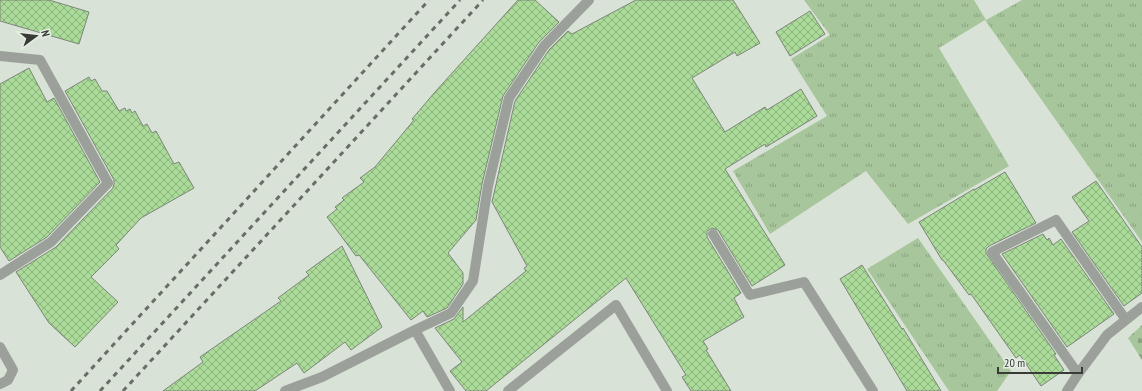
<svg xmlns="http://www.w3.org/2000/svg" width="1142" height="391" font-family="'PT Sans Narrow',sans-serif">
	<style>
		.grass { fill: url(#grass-tufts) }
		.cemetery { fill: url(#cemetery-stones) }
		.building { fill: url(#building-cross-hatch); stroke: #7d857a }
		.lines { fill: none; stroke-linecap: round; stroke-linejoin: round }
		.minor { stroke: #9ca09a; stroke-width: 10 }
		.rail { stroke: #686d65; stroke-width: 3; stroke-dasharray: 5 5; stroke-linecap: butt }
	</style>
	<defs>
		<pattern id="grass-tufts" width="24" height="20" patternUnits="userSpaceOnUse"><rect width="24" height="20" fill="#a7c69c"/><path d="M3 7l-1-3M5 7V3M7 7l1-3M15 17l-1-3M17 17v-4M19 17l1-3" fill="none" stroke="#89a280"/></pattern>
		<pattern id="cemetery-stones" width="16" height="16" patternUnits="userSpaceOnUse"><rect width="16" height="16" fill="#a7c69c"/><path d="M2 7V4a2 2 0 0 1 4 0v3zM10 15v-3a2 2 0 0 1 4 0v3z" fill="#89a280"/></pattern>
		<pattern id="building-cross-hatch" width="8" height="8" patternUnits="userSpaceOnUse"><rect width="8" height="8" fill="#abdb99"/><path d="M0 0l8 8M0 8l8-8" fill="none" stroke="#8cb37e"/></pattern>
	</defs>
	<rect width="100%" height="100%" fill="#d9e2d6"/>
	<path class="grass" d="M804,0h170l12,20 36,-20h120v242l-157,-222 -46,28 70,118 -101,58 -42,-53 -96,63 -37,-63 94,-55 -36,-57 39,-24z
		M918,238l93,133 -14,20h-48l-82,-122z"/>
	<path class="cemetery" d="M1142,325v35l-14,-22z"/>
	<path class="building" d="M0,0h49l40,12 -10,32 -79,-23z
		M518,0h17l24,22 -20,20 -36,54 -21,88 -6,36 -28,33 15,20v11l-16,24 -20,9 -4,-6 -12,9 -52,-65 -3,1 -29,-39 10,-8 -2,-2 9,-7 -2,-2 22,-16 -4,-4 15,-11 39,-47 -2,-1 23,-27z
		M636,0h97l27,43 -23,13 -2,-4 -43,26 33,54 40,-25 2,3 34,-21 16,27 -51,31 -1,-3 -40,25 60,96 -33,21 -34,-56 -6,-2 -5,3v6l34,56 -7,5 10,19 -41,24 5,8 -2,1 25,41h-40l-9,-14 4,-2 -60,-97 -140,113h-20l-16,-20 12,-9 -27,-34 19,-9 9,-12v15l63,-51 -2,-3 3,-2 -35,-64 23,-101 34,-51 19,-19 4,3z
		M810,11l15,23 -35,22 -14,-24z
		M29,68l18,34 7,-4 46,84 -53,55 -38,24 -9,-14v-163z
		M89,77l2,4 4,-2 7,12h5l12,20 6,-3 1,3 4,-2 2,4 3,-2 8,15 4,-2 5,9 4,-2 18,33 5,-2 15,26 -53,30 -25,27 3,4 -28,28 27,25 -43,45 -26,-24 -33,-51 40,-25 57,-59 1,-4v-4l-49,-89z
		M1005,172l31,51 -47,23 -3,3v4l70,101 -2,1 10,15 -23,16 -21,-31 -4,3 -45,-64 -2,1 -26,-35h-1l-23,-38 55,-33v1z
		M1096,181l46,66v46l-18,13 -52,-74 17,-11 -17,-24z
		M1043,234l4,6 2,-2 4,7 8,-6 53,75 -47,33 -65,-93z
		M342,246l40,81 -31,23 -6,-8 -41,31 -7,-10 -42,28h-92l40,-29 -3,-5 81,-56 -3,-3 31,-23 -3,-3z
		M862,265l40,64 1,-1 38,63h-34l-67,-112z"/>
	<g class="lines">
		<path class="minor" d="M0,56l40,4 68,123 -57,59 -51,33
			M713,234l37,61 54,-13 69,109
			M415,330l35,61
			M0,347l13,23 -5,10 -8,4
			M1078,374l-86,-122 64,-32 70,100
			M285,391l37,-14 93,-47 36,-17 22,-32 15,-95 21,-88 35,-52 45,-46
			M508,391l108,-86 51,86
			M1067,391l11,-17 29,-39 35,-28"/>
		<path class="rail" d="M71,391l358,-391
			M100,391l360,-391
			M123,391l360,-391"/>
	</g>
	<g transform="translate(36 36) rotate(75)" stroke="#e6efe3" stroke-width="3" paint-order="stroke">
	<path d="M0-3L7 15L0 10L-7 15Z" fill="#383b36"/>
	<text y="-6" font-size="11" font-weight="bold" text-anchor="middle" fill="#383b36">N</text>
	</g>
	<path d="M998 367v6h84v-6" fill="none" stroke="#383b36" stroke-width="2"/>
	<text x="1004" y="367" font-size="12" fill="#383b36" stroke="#e6efe3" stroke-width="3" paint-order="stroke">20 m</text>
</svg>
